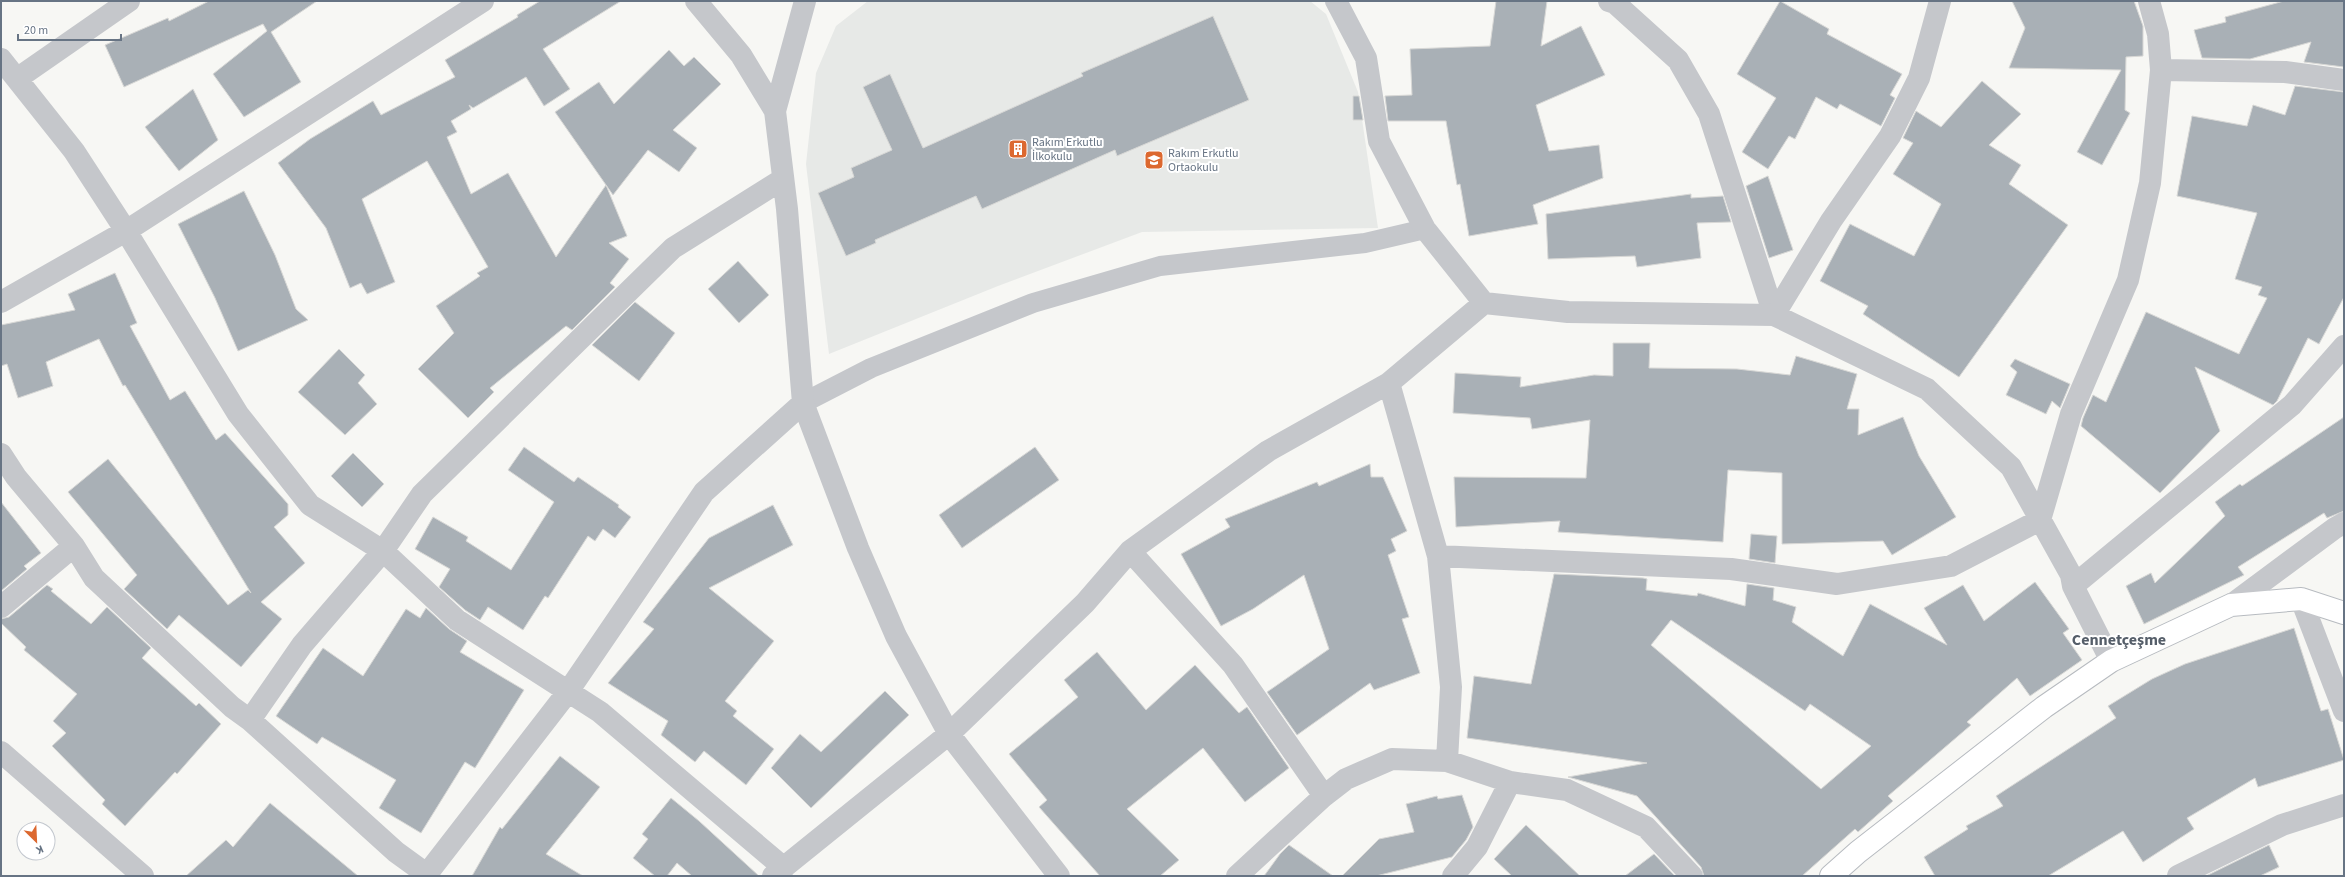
<svg xmlns="http://www.w3.org/2000/svg" width="2345" height="877" font-family="'Source Sans 3',sans-serif">
	<style>
		.built { fill: #e7e9e7 }
		.building { fill: #a9b0b6; stroke: #d8d8d6; fill-rule: evenodd }
		.lines { fill: none; stroke-linecap: round; stroke-linejoin: round }
		.secondary-casing { stroke: #b7bbc0; stroke-width: 24 }
		.lane { stroke: #c5c7cb; stroke-width: 20 }
		.street { stroke: #c5c7cb; stroke-width: 22 }
		.secondary { stroke: #fff; stroke-width: 22 }
		.labels { text-anchor: middle; stroke-width: 4; stroke-linejoin: round; paint-order: stroke }
		.poi-label { font-size: 12px; fill: #677484; stroke: #fff; text-anchor: start }
		.district-label { font-size: 16px; font-weight: bold; fill: #555e69; stroke: #fff }
	</style>
	<rect width="100%" height="100%" fill="#f7f7f4"/>
	<path class="built" d="M868,1h442l16,13 32,78 20,136 -236,4 -144,54 -169,68 -23,-190 10,-91 20,-47z"/>
	<path class="building" d="M209,1h108l-46,31 30,50 -57,35 -31,-43 54,-43 -4,-7 -139,63 -19,-42 63,-27 1,3z
		M540,1h81l-78,48 27,40 -26,17 -18,-29 -53,31 -4,-3 2,4 -20,12 6,11 -10,5 24,57 37,-21 48,84 50,-72 21,51 -18,7 20,16 -19,24 5,4 -43,43 -6,-4 -76,62 4,4 -26,26 -50,-49 36,-36 -18,-27 44,-30 -3,-3 11,-6 -61,-106 -65,38 33,83 -28,12 -6,-11 -11,5 -24,-60 -48,-65 32,-24 63,-38 8,14 74,-38 -10,-17 73,-43 -1,-2z
		M1496,1h51l-6,45 40,-20 24,49 -69,30 13,46 50,-6 4,33 -70,27 5,19 -69,12 -9,-52 -3,1 -11,-64h-58l-3,-25 27,-1 -2,-46 80,-3z
		M1780,1l49,28 -2,5 75,40 -12,21 5,3 -14,28 -41,-22 -3,5 -21,-12 -21,42 -6,-3 -21,33 -26,-17 34,-54 -39,-24z
		M2012,1h122l9,25v30l-17,1 -1,53 5,3 -28,52 -25,-13 44,-82 -112,-2 16,-40z
		M2284,1h60v66l-40,-5 7,-20 -61,17 -48,-1 -8,-28 32,-8 -1,-5z
		M1213,16l36,84 -132,56 -2,-6 -133,59 -6,-13 -101,44 1,3 -30,13 -28,-63 36,-16 -3,-9 41,-18 -29,-63 27,-13 33,74 160,-72 -2,-3z
		M669,50l15,16 10,-9 27,27 -48,46 24,18 -18,24 -31,-22 -35,45 -58,-83 44,-30 15,22z
		M1982,81l39,33 -32,31 32,20 -12,19 59,41 -109,152 -96,-63 5,-8 -48,-25 30,-57 64,32 27,-52 -48,-30 20,-31 -10,-5 13,-27 25,16z
		M2295,86l49,6v205l-25,47 -11,-6 -31,63 -4,4 -78,-38 25,64 -60,62 -79,-67 2,-8 10,-23 13,7 40,-90 93,42 28,-56 -9,-3 4,-8 -27,-8 22,-66 -80,-17 15,-80 55,10 6,-21 32,10z
		M193,89l25,51 -39,31 -34,-44z
		M1353,96h6l4,24h-10z
		M1768,176l25,74 -24,8 -23,-72z
		M244,191l31,64 21,54 12,11 -70,31 -23,-53 -37,-74z
		M1691,194v4l32,-2 8,26 -34,1 4,35 -64,9 -2,-11 -87,3 -2,-45z
		M738,261l31,34 -30,28 -31,-34z
		M115,273l22,50 -7,3 40,74 15,-9 31,49 9,-7 63,71v11l-14,12 31,36 -44,39 21,17 -41,48 -62,-52 -12,14 -43,-40 13,-14 -69,-83 40,-33 120,146 20,-15 3,3 -126,-208 -2,1 -24,-47 -53,23 7,24 -35,12 -11,-34 -6,2v-41l74,-15 -7,-16z
		M635,302l40,31 -36,48 -47,-36z
		M1613,343h37l-1,25 88,1 53,6 6,-19 61,18 -10,35h12l-1,26 45,-18 16,39 37,61 -64,38 -9,-14 -101,3v-71l-54,-3 -5,72 -165,-10 2,-11 -104,6 -2,-50 132,1 4,-58 -58,9 -2,-11 -77,-5 2,-40 66,4 -1,10 74,-12 19,1z
		M339,349l26,26 -7,8 19,21 -32,31 -47,-43z
		M2015,359l55,25 -10,24 -8,-7 -6,13 -40,-19 11,-23 -7,-6z
		M2344,417v94l-17,7 -3,-5 -86,54 6,8 -100,49 -18,-38 25,-13 4,10 70,-67 -10,-14 25,-18 2,2z
		M524,447l50,35 4,-5 41,28 -1,2 13,10 -16,21 -12,-9 -8,12 -7,-5 -40,62 -3,-2 -22,34 -35,-23 -8,13 -15,-10 -26,-23 11,-18 -35,-20 18,-32 35,20 -2,4 45,29 43,-68 -46,-32z
		M1035,447l24,33 -97,68 -23,-33z
		M353,453l31,31 -22,23 -31,-31z
		M1370,464l1,13h12l24,54 -16,8 5,12 -8,4 21,62 -7,2 18,54 -46,17 -4,-7 -73,52 -30,-43 62,-43 -25,-74 -51,34 -32,17 -40,-72 49,-27 -5,-8 92,-37 2,4z
		M1,502l40,51 -17,13 3,3 -26,22z
		M773,505l20,40 -84,43 65,53 -49,60 12,10 -4,5 41,33 -28,36 -42,-34 -9,11 -34,-27 7,-14 -60,-38 46,-54 -11,-7 66,-84z
		M1751,534l26,2 -2,27 -26,-4z
		M1554,574l89,4 4,1 -1,11 51,6 1,-3 47,13 2,-22 27,4 -1,12 23,7 -4,15 51,34 27,-52 77,41 -23,-37 39,-23 21,36 51,-39 34,47 -6,4 19,27 -52,36 -13,-18 -50,44 4,3 -83,71 5,5 -35,31 -3,-3 -53,47h-98l-3,-9 -64,-71 -69,-19 79,-14 -180,-25 7,-62 57,8zM1671,620l134,91 5,-7 61,42 -50,43 -170,-144z
		M47,585l6,4 -2,2 40,33 16,-17 44,41 -9,10 54,48 3,-3 22,21 -44,50 -2,-2 -50,54 -23,-22 3,-4 -53,-54 14,-13 -13,-12 24,-27 -53,-44 2,-3 -25,-24v-4l8,-2z
		M426,608l23,21 18,12 -7,11 64,38 -49,78 -10,-6 -44,71 -42,-25 17,-28 -74,-43 -5,7 -41,-28 47,-68 40,28 43,-67 14,9z
		M2294,628l27,83 7,-2 16,51 -86,27 -3,-9 -68,40 7,11 -51,33 -20,-31 -75,45h-113l-11,-19 44,-28 -2,-3 37,-20 -7,-10 120,-78 -8,-12 44,-27 33,-15z
		M1097,652l49,58 49,-45 44,48 8,-6 42,61 -44,34 -42,-54 -76,61 52,51 -19,16h-60l-61,-69 8,-7 -38,-46 69,-57 -14,-17z
		M885,691l24,24 -98,93 -40,-40 29,-34 21,18z
		M560,756l40,31 -54,67 37,22h-111l28,-49 2,2z
		M1462,795l11,32 -7,13 -14,17 -76,19h-34l37,-37 35,-7 -8,-28 31,-8 1,3z
		M671,798l28,23 60,55h-67l-15,-13 -10,13h-12l-22,-18 15,-19 -6,-5z
		M270,803l88,73h-172l40,-36 7,7z
		M1526,825l54,51h-68l-18,-17z
		M1289,845l44,31h-69l16,-22z
		M2269,845l10,22 -19,9h-54z
		M1654,854l21,22h-50z"/>
	<g class="lines">
		<g class="secondary-casing">
			<path id="secondary" d="M1831,876l27,-24 186,-145 67,-46 120,-56 70,-6 43,14"/>
		</g>
		<path class="lane" d="M803,403l68,-35 162,-65 127,-37 205,-23 60,-14"/>
		<path class="street" d="M696,1l45,54 34,56
			M805,1l-30,110 12,98 16,194 55,145 38,88 53,98 110,142
			M1336,1l30,57 13,83 46,88 59,74
			M1609,1l6,2 63,57 31,54 65,201 57,-94 59,-85 29,-58 21,-77
			M1,59l73,92 52,80 112,183 72,91 73,46 74,69 143,92 184,156
			M2161,70l124,2 59,8
			M18,78l111,-77
			M1,302l125,-71 357,-230
			M1389,383l49,173 13,131 -4,74
			M1,454l15,23 58,69 20,32 138,129 18,13 146,132 33,24
			M1130,551l103,114 91,131
			M1438,556l293,13 106,15 114,-18 89,-46 31,-106 57,-134 22,-97 11,-113 -3,-36 -9,-33
			M2073,586l219,-181 52,-59
			M2301,599l43,112
			M2231,605l104,-77 9,-5
			M1,607l73,-61
			M250,720l52,-75 81,-94 39,-57 251,-246 110,-69
			M1,752l142,124
			M427,874l140,-181 137,-201 99,-89
			M773,876l176,-142 136,-131 45,-52 138,-100 121,-68 95,-80 84,9 206,3 153,74 84,78 60,108 2,11 38,75
			M1237,876l87,-80 22,-17 46,-20 55,2 63,21 57,8 79,37 46,49
			M1453,876l24,-29 33,-65
			M2178,876l104,-51 62,-20"/>
		<use href="#secondary" class="secondary"/>
	</g>
	<defs>
		<g id="building-square" transform="scale(1)"><rect x="-9" y="-9" width="18" height="18" rx="4" fill="#dc682f" stroke="#fff"/><path d="M-4-6H4V6H1V3H-1V6H-4ZM-2.5-4.3h1.7v1.8h-1.7ZM.8-4.3h1.7v1.8H.8ZM-2.5-1h1.7V.8h-1.7ZM.8-1h1.7V.8H.8Z" fill="#fff"/></g>
		<g id="school-square" transform="scale(1)"><rect x="-9" y="-9" width="18" height="18" rx="4" fill="#dc682f" stroke="#fff"/><path d="M0-5L7-2L0 1L-7-2ZM-4 1L0 2.5L4 1V4Q0 6-4 4Z" fill="#fff"/></g>
	</defs>
	<g fill-rule="evenodd">
		<use href="#building-square" x="1018" y="149"/>
		<use href="#school-square" x="1154" y="160"/>
	</g>
	<g class="labels">
		<g class="poi-label">
			<text x="1032" y="146">Rakım Erkutlu<tspan x="1032" dy="14">İlkokulu</tspan></text>
			<text x="1168" y="157">Rakım Erkutlu<tspan x="1168" dy="14">Ortaokulu</tspan></text>
		</g>
		<g class="district-label">
			<text x="2119" y="645">Cennetçeşme</text>
		</g>
	</g>
	<rect width="2345" height="877" fill="none" stroke="#677484" stroke-width="4"/>
	<g transform="translate(36 841) rotate(156)"><circle r="19" fill="#ffffff" stroke="#c2c7ce"/>
	<path d="M0-3L7 15L0 10L-7 15Z" fill="#dc682f"/>
	<text y="-6" font-size="11" font-weight="bold" text-anchor="middle" fill="#677484">K</text>
	</g>
	<path d="M18 34v6h103v-6" fill="none" stroke="#677484" stroke-width="2"/>
	<text x="24" y="34" font-size="12" fill="#677484" stroke="#ffffff" stroke-width="3" paint-order="stroke">20 m</text>
</svg>
